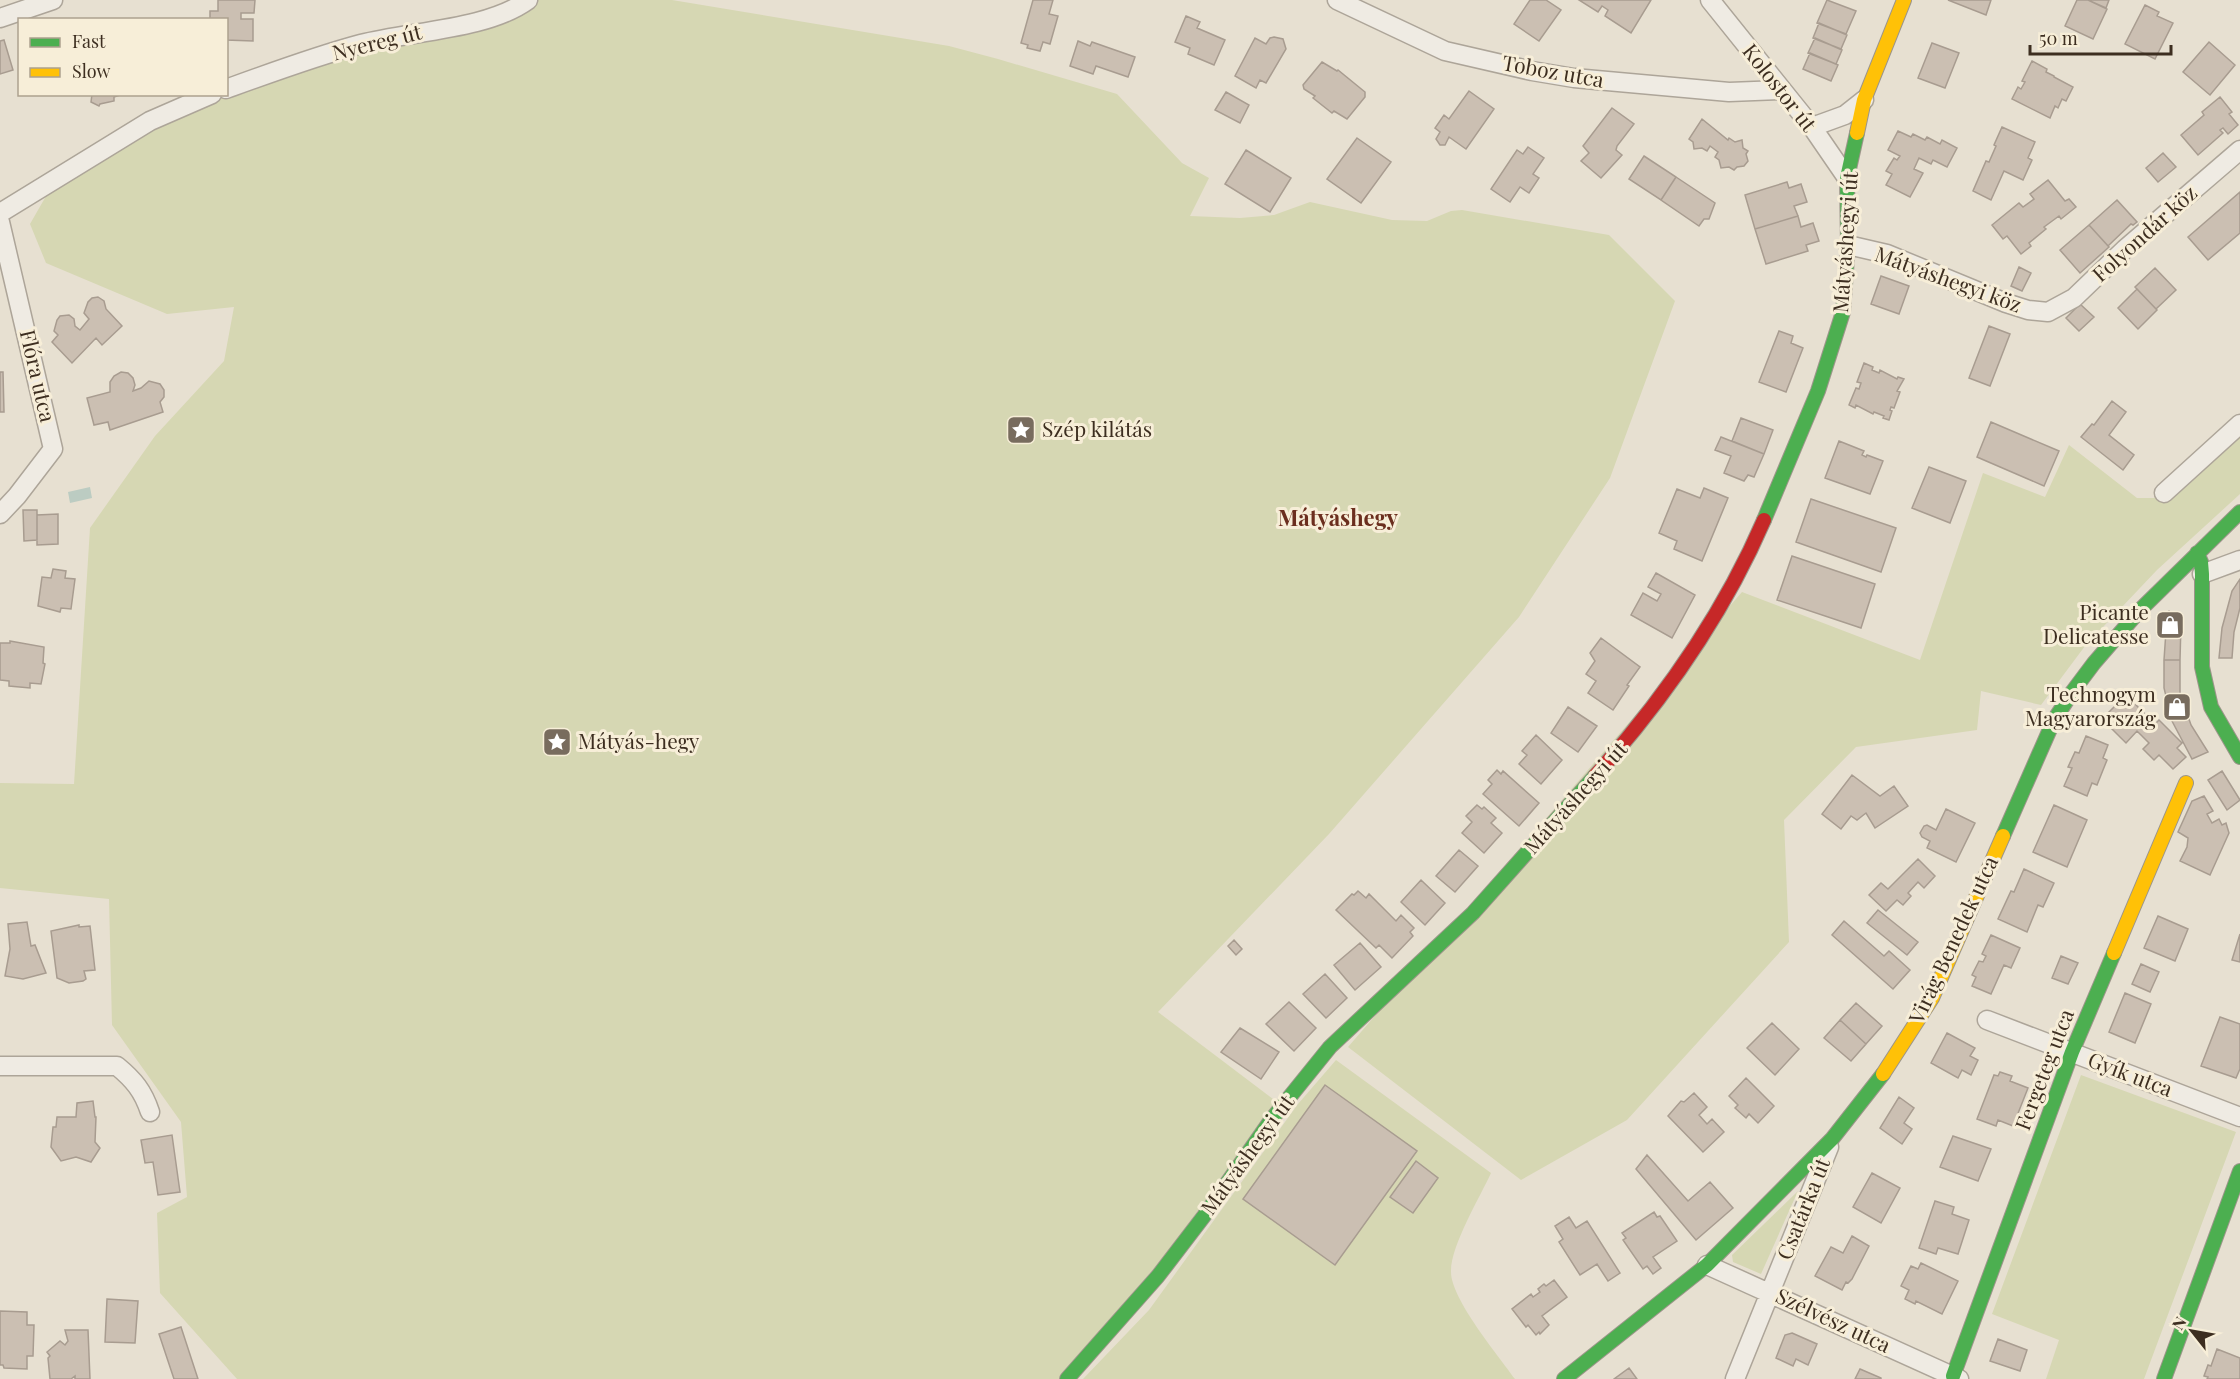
<svg xmlns="http://www.w3.org/2000/svg" width="2240" height="1379" font-family="'Playfair Display',serif">
	<style>
		.green { fill: #d6d7b3 }
		.water { fill: #bcccc2 }
		.building { fill: #cbbfb2; stroke: #a89c90; stroke-width: 1.5 }
		.lines { fill: none; stroke-linecap: round; stroke-linejoin: round }
		.street-casing { stroke: #ada599; stroke-width: 21 }
		.fast-casing { stroke: #9c958a; stroke-width: 16 }
		.slow-casing { stroke: #9c958a; stroke-width: 16 }
		.jam-casing { stroke: #9c958a; stroke-width: 16 }
		.street { stroke: #efebe3; stroke-width: 18 }
		.fast { stroke: #4caf50; stroke-width: 14 }
		.slow { stroke: #ffc107; stroke-width: 14 }
		.jam { stroke: #c62828; stroke-width: 14 }
		.labels { text-anchor: middle; stroke-width: 6; stroke-linejoin: round; paint-order: stroke }
		.street-label { font-size: 21px; fill: #3d2e20; stroke: #f7eed8 }
		.poi-label { font-size: 21px; fill: #3d2e20; stroke: #f7eed8; text-anchor: start }
		.neighbourhood-label { font-size: 22px; font-weight: bold; fill: #6b2e1e; stroke: #f7eed8 }
	</style>
	<rect width="100%" height="100%" fill="#e7e0d1"/>
	<path class="green" d="M528,0h144l277,46 49,13 119,35 65,69 27,15 -19,38 50,2 34,-3 36,-13 82,18 35,1 24,-10 11,-1 147,25 66,66 -65,177 -91,139 -190,217 -171,178 119,90 -109,150 -108,127h-823l-77,-86 -3,-80 30,-16 -6,-75 -69,-97 -3,-126 -109,-11v-105l74,1 16,-256 65,-92 69,-75 10,-54 -67,7 -121,-51 -16,-39 27,-47 137,-76z
		M2240,434v60l-83,76 -72,76 -44,59 -60,-14 -4,39 -121,17 -72,73 5,122 -162,178 -106,60 -173,-133 394,-455 178,68 63,-187 62,24 24,-52 68,53h28z
		M1336,1060l155,113c-11,24 -41,74 -40,99 0,27 47,83 64,107h-432l66,-69 149,-206z
		M2081,1075l155,57 -92,247h-98l13,-39 -67,-26z
		M1798,1191l-37,83 -28,-12 -1,-7z"/>
	<path class="water" d="M90,487l2,11 -22,5 -2,-11z"/>
	<path class="building" d="M218,0h37l-1,13h-13v6h12v22l-27,-1v-20h-16v-9h8z
		M1033,0h20l-4,14 9,2 -8,28 -7,-2 -3,9 -13,-3 1,-3 -7,-2z
		M1530,0h16l15,10 -22,31 -25,-17z
		M1579,0h72l-20,33 -26,-17 3,-6 -6,-4 -4,6z
		M1827,0l29,11 -10,23 -29,-11z
		M1948,0h43l-5,15z
		M2077,0h11l19,9 -14,30 -28,-13z
		M2088,0h21l-3,8z
		M2145,5l14,7 -2,4 16,7 -18,36 -30,-15z
		M1186,16l14,6 -3,6 28,12 -11,25 -26,-11 2,-6 -15,-6z
		M1819,23l28,12 -6,14 -28,-11z
		M1274,37l9,2 3,10 -20,34 -6,-3 -4,8 -21,-12 20,-38 11,6 4,-6z
		M1815,38l27,12 -6,14 -28,-11z
		M4,40l9,30 -13,4v-33z
		M1078,41l12,5 2,-4 43,15 -7,20 -32,-11 -3,8 -23,-8z
		M2209,42l26,23 -25,30 -27,-23z
		M1932,43l27,10 -14,35 -27,-10z
		M1810,53l28,12 -7,16 -28,-12z
		M2032,61l15,8 -1,3 8,4v1l19,10 -7,14 -4,-2 -4,9 -3,-2 -5,12 -38,-19 6,-12 3,2 4,-7 -3,-1z
		M1322,62l15,9 1,-1 27,22v5l-18,22 -13,-8 -2,2 -19,-15 2,-2 -11,-7 -1,-4z
		M1469,91l25,18 -28,40 -17,-12 -4,8h-5l-4,-6 4,-7 -5,-4 9,-13 5,4z
		M1226,92l23,13 -9,18 -25,-13z
		M92,94h31l-9,3v4l-14,3 -1,2 -8,-4z
		M2220,97l12,15 -3,2 9,11 -10,9 -5,-6 -3,2 3,3 -25,22 -17,-20 23,-20 -2,-3z
		M1612,108l22,16 -17,22 -1,4 6,5 -21,23 -20,-17 8,-8 -6,-7z
		M1702,119l26,21 1,-2 6,4 7,-2 1,8 5,3 -2,3 2,7 -4,5 -7,1 -3,3 -5,-3 -8,1 -2,-8 -4,-3 3,-5 -8,-6 -3,5 -5,-3 -8,1 -1,-7 -4,-3z
		M2002,127l33,15 -7,16 4,2 -9,20 -19,-9 -13,29 -18,-9 13,-30 3,1 7,-16 -2,-1z
		M1898,131l13,6 2,-3 12,6 2,-3 13,7 2,-4 15,8 -10,19 -14,-7 -2,4 -12,-6 -5,11 9,4 -13,24 -24,-12 6,-11 -6,-3 8,-13 3,2 3,-4 -12,-6z
		M1357,138l34,24 -30,41 -34,-24z
		M1528,147l16,11 -11,16 6,4 -10,15 -9,-6 -10,15 -19,-13 26,-39 6,4z
		M1246,150l45,28 -21,34 -45,-28z
		M2163,153l13,14 -18,15 -12,-14z
		M1644,156l32,21 -15,23 -32,-21z
		M1676,177l39,26 -6,16h-5l-5,7 -38,-26z
		M2048,180l17,21 4,-2 7,8 -15,12 -2,-3 -15,11 2,2 -17,14 2,3 -10,8 -14,-18 -4,3 -11,-14 27,-22 4,4 11,-8 -4,-5z
		M1787,182l2,6 12,-4 6,18 -13,4 4,10 -43,13 -10,-34z
		M2240,192v41l-32,27 -20,-23z
		M2117,200l20,22 -4,3 -2,-1 -23,22 -19,-21z
		M1798,216l3,11 12,-4 6,18 -13,4 2,6 -42,13 -11,-35z
		M2089,225l20,22 -29,26 -20,-23z
		M2019,267l12,6 -9,18 -11,-5z
		M2155,268l21,22 -20,19 -21,-22z
		M1881,276l28,10 -10,28 -28,-10z
		M2137,289l20,21 -19,19 -20,-21z
		M98,297l6,4 2,8 16,17 -20,19 -6,-7 -24,25 -20,-21 6,-7 -4,-4 3,-11 3,-4 9,-1 5,4 1,7 5,4 9,-11 -5,-6 4,-11 4,-4z
		M2080,304l14,13 -15,14 -13,-13z
		M1989,326l21,8 -20,52 -21,-8z
		M1779,331l14,5 -2,7 12,5 -17,44 -27,-10z
		M1864,363l9,4 -1,3 7,3 1,-3 17,9 1,-2 6,2 -7,12 3,1 -6,16 -3,-1 -1,3 2,1 -3,9 -6,-2 1,-2 -10,-4 -1,2 -17,-9 -1,3 -6,-3 7,-17 3,1 2,-6 -4,-1z
		M0,372h3l1,40h-4z
		M121,372l7,1 5,5 2,7 -2,6 8,-3 8,-7 11,3 4,6v7l-4,5 3,10 -53,18 -2,-8 -14,3 -7,-27 23,-6v-10l4,-6z
		M2112,401l14,11 -17,23 25,20 -11,15 -42,-33 11,-13 2,1z
		M1741,418l32,12 -9,24 -32,-13z
		M1991,422l68,29 -15,35 -67,-29z
		M1721,437l43,17 -10,23 -6,-2 -4,6 -20,-8 7,-17 -16,-6z
		M1839,441l25,10 -2,4 4,2 1,-2 16,6 -13,33 -45,-16z
		M1929,467l37,14 -16,42 -38,-15z
		M1704,488l24,10 -26,63 -28,-12 3,-8 -18,-8 18,-44 23,9z
		M1811,499l85,29 -15,44 -85,-30z
		M23,510h14v30l-13,1z
		M58,514v30l-21,1v-30z
		M1792,556l83,28 -14,44 -84,-28z
		M53,569l13,2 -1,7 10,1 -4,30 -10,-1 -1,4 -22,-6 4,-29 9,1z
		M1656,573l39,22 -23,43 -41,-23 12,-22 14,8 4,-7 -13,-7z
		M2240,579v29l-6,24 -2,26h-13l3,-30 10,-37z
		M2169,611l12,12 -1,37h-16l2,-29 -5,-11z
		M1601,638l39,29 -13,18 2,1 -16,24 -25,-17 8,-12 -10,-7 9,-13 -5,-8z
		M10,641l34,6 -1,16 2,1 -4,20 -11,-1v5l-21,-2v-5l-9,-1v-37h10z
		M2164,660h16v33l11,32 17,27 -16,7 -20,-38 -8,-33z
		M2126,695l29,29 4,-4 23,23 -5,5 9,9 -13,12 -14,-14 -5,5 -11,-11 6,-6 -12,-12 -11,12 -24,-24z
		M1568,707l29,19 -19,26 -27,-19z
		M1536,735l26,25 -21,24 -22,-20 8,-9 -5,-4z
		M2086,736l22,9 -5,13 4,2 -10,25 -5,-2 -5,13 -23,-10 8,-18 -4,-1 7,-15 4,1z
		M1497,770l4,4 2,-3 36,32 -20,23 -36,-32 9,-10 -4,-4z
		M2222,771l18,29 -13,10 -19,-30z
		M1852,775l28,21 14,-10 14,20 -33,22 -9,-15 -9,7 -6,-4 -10,13 -19,-15z
		M2204,796l9,15 -6,3 5,9 7,-4 3,6 4,-2 3,10 -19,42 -30,-14 7,-14 1,-9 -10,-6 14,-31z
		M1477,805l5,4 2,-2 12,11 -5,5 11,10 -18,20 -22,-20 10,-11 -6,-6z
		M2054,805l33,15 -20,47 -34,-15z
		M1946,809l29,14 -19,39 -29,-14 3,-7 -8,-4 -2,-4 4,-7 3,-1 9,5z
		M1459,850l19,16 -23,26 -19,-16z
		M1918,859l17,17 -11,12 -6,-6 -10,11 3,3 -8,9 -6,-5 -11,11 -17,-16 12,-12 7,6z
		M2024,869l30,14 -11,24 -5,-2 -11,27 -29,-13 13,-28 3,1z
		M1421,880l24,23 -20,22 -24,-23z
		M1358,891l8,7 3,-4 27,27 5,-6 13,13 -4,4 3,4 -21,22 -13,-13 -3,3 -40,-38 16,-16 2,1z
		M1878,910l40,32 -11,13 -40,-32z
		M2158,916l30,13 -13,32 -31,-13z
		M1844,921l40,35 5,-5 21,19 -17,19 -61,-54z
		M27,922l4,24 4,-1 11,28 -23,6 -18,-3 5,-27 -2,-25z
		M79,925v2l11,-1 5,44 -11,1 2,8 -3,2 -14,2 -12,-5 -6,-47z
		M2240,934v28l-8,-2z
		M1991,935l29,13 -9,20 -7,-3 -13,29 -19,-8 4,-9 -4,-2 7,-14 4,1 3,-6 -4,-2z
		M1234,940l8,9 -6,6 -8,-9z
		M1360,943l21,24 -26,23 -21,-25z
		M2061,956l17,7 -10,21 -16,-6z
		M2141,964l18,8 -9,20 -18,-8z
		M1325,974l22,24 -21,20 -23,-24z
		M2125,993l26,11 -16,39 -26,-11z
		M1289,1002l27,26 -22,23 -28,-27z
		M1856,1003l26,23 -16,18 -26,-24z
		M2220,1017l20,7v45l-4,9 -35,-12z
		M1840,1020l26,24 -15,17 -27,-23z
		M1772,1023l27,26 -24,26 -28,-27z
		M1240,1028l39,24 -18,27 -40,-27z
		M1947,1033l28,15 -5,8 8,4 -7,15 -9,-5 -4,8 -27,-15z
		M2000,1072l12,4 -2,5 18,7 -15,38 -15,-6 -2,6 -19,-7 17,-44 4,1z
		M1746,1078l28,28 -16,17 -9,-9 -3,4 -11,-10 3,-3 -9,-9z
		M1325,1085l92,66 -82,114 -92,-66z
		M1694,1093l13,14 -8,8 8,9 5,-5 12,13 -21,20 -35,-36 13,-15 3,1z
		M1899,1097l15,11 -10,15 8,6 -10,15 -22,-16z
		M93,1101l2,16h1l-1,25 5,6 -9,14 -15,-5 -15,4 -10,-14 2,-20h3l1,-10h19l1,-14z
		M172,1135l8,57 -22,3 -5,-33 -8,1 -4,-23z
		M1953,1136l38,13 -13,32 -38,-14z
		M1647,1155l41,46 22,-19 23,26 -37,32 -60,-71z
		M1416,1161l22,17 -25,35 -23,-16z
		M1872,1173l28,15 -19,35 -28,-16z
		M1935,1201l19,6 -2,7 17,6 -11,34 -20,-6 -2,6 -17,-6z
		M1654,1212l3,5 3,-1 17,25 -24,16 8,11 -8,6 -6,-8 -4,3 -20,-29 3,-2 -4,-5z
		M1569,1217l7,11 11,-7 33,52 -12,8 -11,-17 -17,11 -21,-33 4,-3 -8,-13z
		M1852,1236l17,10 -17,33 -4,4 -2,-1 -4,8 -27,-14 16,-29 12,6z
		M1921,1263l37,18 -16,33 -26,-13 -1,3 -10,-5 4,-9 -8,-4 10,-20 7,3z
		M1554,1280l13,17 -25,19 7,9 -9,9 -1,-2 -3,3 -8,-10 -2,2 -14,-18 19,-15 2,3 7,-5 -2,-3 6,-5 2,2z
		M107,1299l31,2 -3,42 -30,-1z
		M0,1311l27,1v13h7l-1,31h-6v13l-23,-1 -1,-3h-3z
		M181,1327l17,52h-24l-15,-45z
		M65,1330h23l2,49h-15v-3l-4,3h-21l-2,-21 2,-2 -3,-4 13,-11 5,4 3,-4z
		M1792,1333l25,11 -9,21 -12,-6 -3,7 -17,-8 9,-23z
		M1998,1339l29,11 -7,21 -30,-10z
		M2217,1349l23,9v21h-33l1,-2 -4,-1 4,-11 3,1z
		M1629,1368l8,11h-23z
		M1860,1369l21,9v1h-26z"/>
	<g class="lines">
		<g class="street-casing">
			<path id="street" d="M1337,0l108,51 87,20 42,7 155,14 52,-2
				M1710,0l102,127 35,51
				M0,18l53,-18
				M226,89c44,-16 90,-33 135,-45 49,-13 126,-14 167,-44
				M1812,127l33,-12 19,-15
				M0,213l150,-92 62,-27
				M0,222l53,227 -36,47 -17,18
				M1848,245l39,9 119,49 22,7 20,2 26,-14 51,-49 115,-99
				M2164,493l76,-69
				M2202,574l38,-14
				M1987,1020l253,97
				M0,1066h117c17,14 26,25 33,46
				M1707,1265l252,114
				M1735,1379l94,-232"/>
		</g>
		<g class="fast-casing">
			<path id="fast" d="M1764,520l54,-129 25,-79 5,-67 -1,-67 10,-45
				M2197,553l4,9 1,12v93l9,40 29,50
				M2003,836l51,-116 19,-29 21,-28 46,-53 100,-98
				M1953,1376l119,-324 42,-99
				M1067,1379l91,-103 46,-60 67,-96 59,-73 143,-134 122,-137
				M1564,1379l143,-114 125,-126 51,-65
				M2164,1379l76,-208"/>
		</g>
		<g class="slow-casing">
			<path id="slow" d="M1857,133l7,-33 40,-100
				M2114,953l72,-170
				M1883,1074l49,-76 71,-162"/>
		</g>
		<g class="jam-casing">
			<path id="jam" d="M1595,776c69,-77 128,-161 169,-256"/>
		</g>
		<use href="#street" class="street"/>
		<use href="#fast" class="fast"/>
		<use href="#slow" class="slow"/>
		<use href="#jam" class="jam"/>
	</g>
	<defs>
		<g id="sight-square" transform="scale(1.5)"><rect x="-9" y="-9" width="18" height="18" rx="4" fill="#786c5e" stroke="#f7eed8"/><path d="M0-6L1.8-2.2L6-1.7L2.9 1.2L3.7 5.4L0 3.3L-3.7 5.4L-2.9 1.2L-6-1.7L-1.8-2.2Z" fill="#fff"/></g>
		<g id="shop-square" transform="scale(1.5)"><rect x="-9" y="-9" width="18" height="18" rx="4" fill="#786c5e" stroke="#f7eed8"/><path d="M-5-2.5h2.3a2.7 3.5 0 0 1 5.4 0H5L5.5 6h-11ZM-1.5-2.5h3a1.5 2.3 0 0 0-3 0Z" fill="#fff"/></g>
	</defs>
	<g fill-rule="evenodd">
		<use href="#sight-square" x="1021" y="430"/>
		<use href="#shop-square" x="2170" y="625"/>
		<use href="#shop-square" x="2177" y="707"/>
		<use href="#sight-square" x="557" y="742"/>
	</g>
	<g class="labels">
		<g class="street-label">
			<text transform="translate(377 43) rotate(-14)" y="7">Nyereg út</text>
			<text transform="translate(1553 72) rotate(10)" y="7">Toboz utca</text>
			<text transform="translate(1779 88) rotate(52)" y="7">Kolostor út</text>
			<text transform="translate(2145 234) rotate(-42)" y="7">Folyondár köz</text>
			<text transform="translate(1846 242) rotate(-86)" y="7">Mátyáshegyi út</text>
			<text transform="translate(1948 280) rotate(20)" y="7">Mátyáshegyi köz</text>
			<text transform="translate(37 376) rotate(77)" y="7">Flóra utca</text>
			<text transform="translate(1576 798) rotate(-48)" y="7">Mátyáshegyi út</text>
			<text transform="translate(1954 940) rotate(-65)" y="7">Virág Benedek utca</text>
			<text transform="translate(2045 1070) rotate(-69)" y="7">Fergeteg utca</text>
			<text transform="translate(2130 1075) rotate(21)" y="7">Gyík utca</text>
			<text transform="translate(1248 1155) rotate(-54)" y="7">Mátyáshegyi út</text>
			<text transform="translate(1804 1209) rotate(-68)" y="7">Csatárka út</text>
			<text transform="translate(1833 1321) rotate(25)" y="7">Szélvész utca</text>
		</g>
		<g class="poi-label">
			<text x="1042" y="437">Szép kilátás</text>
			<text x="2149" y="620" text-anchor="end">Picante<tspan x="2149" dy="24">Delicatesse</tspan></text>
			<text x="2156" y="702" text-anchor="end">Technogym<tspan x="2156" dy="24">Magyarország</tspan></text>
			<text x="578" y="749">Mátyás-hegy</text>
		</g>
		<g class="neighbourhood-label">
			<text x="1338" y="526">Mátyáshegy</text>
		</g>
	</g>
	<rect x="18" y="18" width="210" height="78" fill="#f7eed8" stroke="#ada18e" stroke-width="1.5"/>
	<rect x="30" y="38" width="30" height="9" fill="#4caf50" stroke="#ada18e" stroke-width="1.5"/>
	<text x="72" y="48" font-size="18" fill="#3d2e20">Fast</text>
	<rect x="30" y="68" width="30" height="9" fill="#ffc107" stroke="#ada18e" stroke-width="1.5"/>
	<text x="72" y="78" font-size="18" fill="#3d2e20">Slow</text>
	<g transform="translate(2192 1331) rotate(301)" stroke="#f7eed8" stroke-width="4.5" paint-order="stroke">
	<path d="M0-4.5L10 22L0 15L-10 22Z" fill="#3d2e20"/>
	<text y="-9" font-size="16" font-weight="bold" text-anchor="middle" fill="#3d2e20">N</text>
	</g>
	<path d="M2030 45v9h141v-9" fill="none" stroke="#3d2e20" stroke-width="3"/>
	<text x="2039" y="45" font-size="18" fill="#3d2e20" stroke="#f7eed8" stroke-width="4.5" paint-order="stroke">50 m</text>
</svg>
